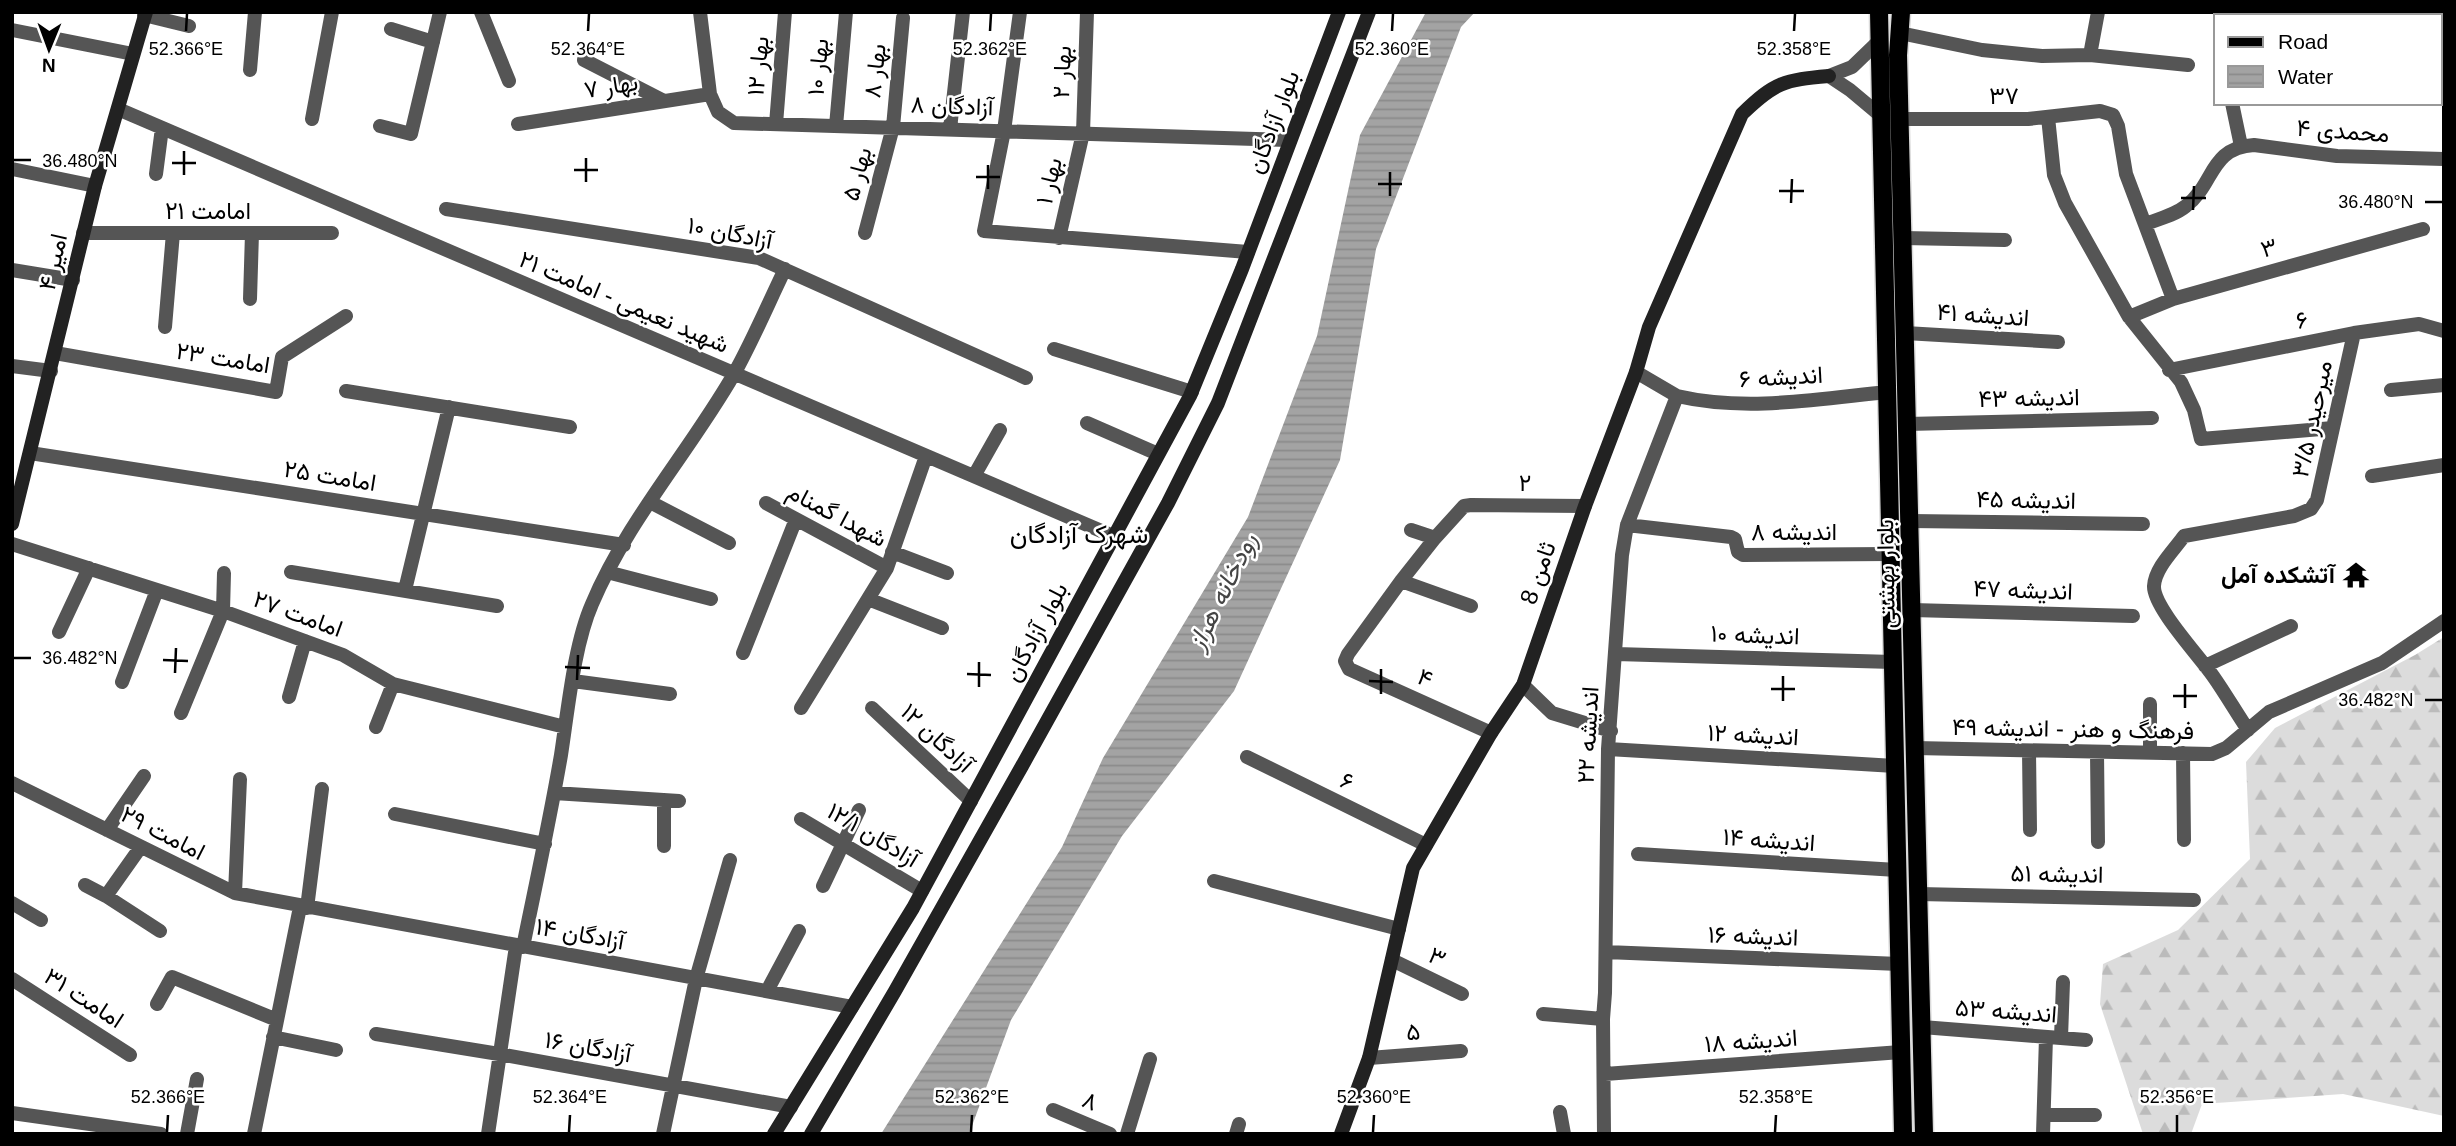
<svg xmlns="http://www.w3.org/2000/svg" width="2456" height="1146" font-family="Arial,Vazirmatn,sans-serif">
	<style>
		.forest { fill: url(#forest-firs) }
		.water { fill: url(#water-rules) }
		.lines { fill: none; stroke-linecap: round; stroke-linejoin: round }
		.primary-casing { stroke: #dbdbdb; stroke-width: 21 }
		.street { stroke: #555; stroke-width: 14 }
		.secondary { stroke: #222; stroke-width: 14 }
		.primary { stroke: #000; stroke-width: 18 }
		.ticks { fill: none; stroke: #000; stroke-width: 2.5 }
		.labels { text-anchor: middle; stroke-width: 5; stroke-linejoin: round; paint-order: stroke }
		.street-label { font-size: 24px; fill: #000; stroke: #fff }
		.poi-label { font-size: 24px; font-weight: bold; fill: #000; stroke: #fff; text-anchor: end }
		.neighbourhood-label { font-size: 26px; fill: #000; stroke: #fff }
		.water-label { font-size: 26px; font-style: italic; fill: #444; stroke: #fff }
		.ticks-label { font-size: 18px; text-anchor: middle; fill: #000; stroke: #fff; stroke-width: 5; stroke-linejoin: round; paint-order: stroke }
	</style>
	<defs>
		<pattern id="forest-firs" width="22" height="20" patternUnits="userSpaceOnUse" patternTransform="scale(1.75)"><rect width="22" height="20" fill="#dcdcdc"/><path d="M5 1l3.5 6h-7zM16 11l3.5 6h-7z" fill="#bbb"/></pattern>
		<pattern id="water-rules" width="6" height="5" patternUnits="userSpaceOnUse" patternTransform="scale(1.75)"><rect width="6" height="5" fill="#a3a3a3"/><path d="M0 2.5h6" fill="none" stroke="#8b8b8b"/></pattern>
	</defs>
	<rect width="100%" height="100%" fill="#fff"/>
	<path class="forest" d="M2444,637v479l-101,-22 -141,10 -11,30h-48l-43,-130 3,-40 75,-34 72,-71 -4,-97 29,-34 140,-73z"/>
	<path class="water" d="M1426,12h49l-14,15 -85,222 -36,211 -106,231 -112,145 -111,184 -42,114h-88l181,-287 41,-89 145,-241 69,-181 43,-201z"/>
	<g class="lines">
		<g class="primary-casing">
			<path id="primary" d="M1879,12l24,1122
				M1901,12l-3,43 26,1079"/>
		</g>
		<path class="street" d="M481,12l28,69
			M700,12l10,82 8,18 16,11 556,17
			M1020,12l-16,119 -20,100 264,21
			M2262,12l1,4
			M2391,12v4
			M144,15l45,11
			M391,29l42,13
			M12,30l121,24
			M1900,33l82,17 60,6 48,-1 98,10
			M2090,55l8,-43
			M584,60l80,41
			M250,70l5,-58
			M1829,76l21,14 31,26
			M1829,76l23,-9 27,-26
			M2232,103l9,43
			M118,109l995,427
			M2048,117l6,58 11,28 64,114 52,65 13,28 7,29 132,-11
			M312,119l20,-107
			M1900,119h128l72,-8 13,4 5,11 8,48 47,125
			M518,124l192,-30
			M776,124l9,-112
			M380,126l31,8 29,-122
			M836,126l10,-114
			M950,129l13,-117
			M12,169l83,17
			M156,174l6,-46
			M446,209l313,49 267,120
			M2145,224c14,-5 30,-9 41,-18 29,-22 23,-58 68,-61l83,11 107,3
			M83,233h249
			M865,233l28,-106 10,-109
			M1059,238l24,-105 4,-121
			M1903,238l102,2
			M12,270l61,10
			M250,299l2,-66
			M2129,317l44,-18 250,-70
			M165,327l8,-94
			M1905,333l153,9
			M1054,349l138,43
			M55,353l221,39 6,-35 64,-41
			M12,366l39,5
			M2169,370l185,-37 65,-9 25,7
			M2391,390l53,-5
			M346,391l224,36
			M1677,396c69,16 141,3 210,-4
			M1087,423l71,31
			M1907,424l245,-6
			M30,453l594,92
			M974,476l26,-46
			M2372,476l72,-11
			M650,502l79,41
			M766,503l121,65
			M1910,521l233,3
			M1627,525l104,12 4,2 3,13 5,3 147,-1
			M1411,530l24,8 29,-32 7,-1 114,1
			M1435,538l-34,43 -53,73 -3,7 4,8 142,64
			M12,544l211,67 120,44 50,29 172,43
			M892,552l55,21
			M291,572l206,34
			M607,572l104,27
			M1401,581l70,25
			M405,590l44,-183
			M868,599l74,29
			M1912,610l221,6
			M59,632l30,-64
			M743,653l53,-134
			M1616,654l277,8
			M2205,666l86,-40
			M573,681l97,13
			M122,682l35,-92
			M1523,685l29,28 59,18
			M289,697l16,-56
			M2150,704v49
			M801,708l86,-140 39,-112
			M872,708l99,93
			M181,713l42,-102 1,-38
			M376,727l17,-43
			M2248,730c-12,-18 -23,-37 -35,-54 -13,-19 -60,-69 -59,-90 1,-18 20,-36 30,-50l110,-20 17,-7 6,-9 37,-167
			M1915,748l297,6 14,-6 43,-36 113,-49 62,-42
			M1608,749l287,17
			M2029,751l1,79
			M2097,752l1,90
			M2183,753l1,87
			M1247,757l179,88
			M12,783l223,110 617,114
			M554,793l125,8
			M664,800v46
			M395,814l150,30
			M801,819l121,72
			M107,830l37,-54
			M1638,854l259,16
			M1214,881l185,48
			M85,885l21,11 54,35
			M823,886l36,-76
			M235,893l5,-114
			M1919,894l275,6
			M106,896l34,-48
			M12,903l29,17
			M307,908l15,-119
			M523,947c13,-64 27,-128 38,-192 7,-45 13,-110 31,-151 35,-83 97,-152 142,-230 19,-34 34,-70 51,-105
			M1606,952l293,12
			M1392,960l70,34
			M12,979l118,76
			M767,991l32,-60
			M157,1004l15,-27 105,43
			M1543,1014l60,5
			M1922,1027l164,13
			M376,1034l123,20 292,53
			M273,1037l63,13
			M2061,1038l2,-56
			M1369,1058l92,-7
			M1605,1074l296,-22
			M1053,1110l57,24
			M1560,1112l4,22
			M12,1113l149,21
			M2044,1115h51
			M187,1134l10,-55
			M254,1134l46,-227
			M488,1134l28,-188
			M663,1134l33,-155 34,-119
			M1127,1134l23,-75
			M1236,1134l3,-10
			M1604,1134l-1,-115 2,-26 3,-244 14,-194 5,-30 50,-129 -41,-24
			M2043,1134l3,-97"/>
		<path class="secondary" d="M12,524l83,-338 51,-174
			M774,1134l139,-226 277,-512 52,-127 97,-257
			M811,1134l84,-143 127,-225 146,-263 50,-100 151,-391
			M1341,1134l28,-76 44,-190 78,-135 32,-48 62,-179 51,-134 13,-45 93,-213c33,-32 42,-34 87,-38"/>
		<use href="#primary" class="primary"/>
	</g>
	<path class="ticks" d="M186,31l1,-17M588,31l1,-17M990,31l1,-17M1392,31l1,-17M1794,31l1,-17M14,160h17M172,163h24M574,170h24M184,175v-24M976,177h24M586,182v-24M1378,184h24M988,189v-24M1779,191h25M1390,196v-24M2181,198h25M2425,202h17M1791,203l1,-24M2193,210l1,-24M14,658h17M163,660l25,1M565,667l25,1M175,673l1,-25M967,674l24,1M577,680l1,-25M1369,681l24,1M979,687v-25M1771,689h24M1381,694v-25M2173,696h24M2425,700h17M1783,701v-25M2185,708v-24M167,1132l1,-17M569,1132l1,-17M971,1132l1,-17M1373,1132l1,-17M1775,1132l1,-17M2177,1132v-17"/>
	<defs>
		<g id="temple-bare" transform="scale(2.1)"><path d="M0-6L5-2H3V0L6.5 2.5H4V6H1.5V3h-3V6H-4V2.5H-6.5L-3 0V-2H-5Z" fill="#000" stroke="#fff" stroke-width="2.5" paint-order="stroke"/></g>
	</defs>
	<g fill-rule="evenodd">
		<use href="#temple-bare" x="2356" y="575"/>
	</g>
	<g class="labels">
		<g class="street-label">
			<text transform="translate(758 66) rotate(-85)" y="8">بهار ۱۲</text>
			<text transform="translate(818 67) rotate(-85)" y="8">بهار ۱۰</text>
			<text transform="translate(875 71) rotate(-84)" y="8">بهار ۸</text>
			<text transform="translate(1062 72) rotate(-88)" y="8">بهار ۲</text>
			<text transform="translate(611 86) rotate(-9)" y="8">بهار ۷</text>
			<text x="2004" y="104">۳۷</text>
			<text transform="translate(952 106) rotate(2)" y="8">آزادگان ۸</text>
			<text transform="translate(1273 122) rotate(-69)" y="8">بلوار آزادگان</text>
			<text transform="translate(2343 131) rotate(4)" y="8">محمدی ۴</text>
			<text transform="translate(857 174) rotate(-75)" y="8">بهار ۵</text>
			<text transform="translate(1049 181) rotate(-77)" y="8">بهار ۱</text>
			<text x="208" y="219">امامت ۲۱</text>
			<text transform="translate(730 233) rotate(11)" y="8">آزادگان ۱۰</text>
			<text transform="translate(2269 248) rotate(-16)" y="8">۳</text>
			<text transform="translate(53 262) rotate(-77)" y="8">امیر ۴</text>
			<text transform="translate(624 302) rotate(23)" y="8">شهید نعیمی - امامت ۲۱</text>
			<text transform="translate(1983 315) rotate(4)" y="8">اندیشه ۴۱</text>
			<text transform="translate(2302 320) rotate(-11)" y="8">۶</text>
			<text transform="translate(223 358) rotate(9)" y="8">امامت ۲۳</text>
			<text transform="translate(1781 377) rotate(-3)" y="8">اندیشه ۶</text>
			<text transform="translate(2029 398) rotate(-1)" y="8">اندیشه ۴۳</text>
			<text transform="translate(2312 419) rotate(-78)" y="8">میرحیدر ۳/۵</text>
			<text transform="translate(330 476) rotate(9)" y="8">امامت ۲۵</text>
			<text transform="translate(1525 483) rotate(1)" y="8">۲</text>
			<text transform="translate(2026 500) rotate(1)" y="8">اندیشه ۴۵</text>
			<text transform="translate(837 515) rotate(28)" y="8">شهدا گمنام</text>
			<text x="1794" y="540">اندیشه ۸</text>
			<text transform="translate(1538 573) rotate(-71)" y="8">ثامن 8</text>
			<text transform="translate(1886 574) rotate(-91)" y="8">بلوار بهشتی</text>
			<text transform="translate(2023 590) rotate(2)" y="8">اندیشه ۴۷</text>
			<text transform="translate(298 614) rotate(20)" y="8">امامت ۲۷</text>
			<text transform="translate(1036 632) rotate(-62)" y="8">بلوار آزادگان</text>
			<text transform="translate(1755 635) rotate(2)" y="8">اندیشه ۱۰</text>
			<text transform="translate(1425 678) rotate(24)" y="8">۴</text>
			<text transform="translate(2073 729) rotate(1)" y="8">فرهنگ و هنر - اندیشه ۴۹</text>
			<text transform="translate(1588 735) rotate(-87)" y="8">اندیشه ۲۲</text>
			<text transform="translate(1753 735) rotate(3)" y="8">اندیشه ۱۲</text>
			<text transform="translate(937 738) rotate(43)" y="8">آزادگان ۱۲</text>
			<text transform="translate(1347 781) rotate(26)" y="8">۶</text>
			<text transform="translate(163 833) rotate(27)" y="8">امامت ۲۹</text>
			<text transform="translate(873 835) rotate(31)" y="8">آزادگان ۱۲/۱</text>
			<text transform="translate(1769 840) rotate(4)" y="8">اندیشه ۱۴</text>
			<text transform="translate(2057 874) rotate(1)" y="8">اندیشه ۵۱</text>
			<text transform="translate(580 934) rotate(10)" y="8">آزادگان ۱۴</text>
			<text transform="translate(1753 936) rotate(2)" y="8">اندیشه ۱۶</text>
			<text transform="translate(1437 957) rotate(26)" y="8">۳</text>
			<text transform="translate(84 998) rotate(33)" y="8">امامت ۳۱</text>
			<text transform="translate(2006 1011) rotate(4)" y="8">اندیشه ۵۳</text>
			<text transform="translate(1413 1032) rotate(-5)" y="8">۵</text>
			<text transform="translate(1751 1041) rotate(-4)" y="8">اندیشه ۱۸</text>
			<text transform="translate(588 1047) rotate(10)" y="8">آزادگان ۱۶</text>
			<text transform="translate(1090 1101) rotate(22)" y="8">۸</text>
		</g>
		<g class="poi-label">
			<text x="2335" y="583">آتشکده آمل</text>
		</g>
		<g class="neighbourhood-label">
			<text x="1079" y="543">شهرک آزادگان</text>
		</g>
		<g class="water-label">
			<text transform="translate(1222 591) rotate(-64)" y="9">رودخانه هراز</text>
		</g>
	</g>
	<g class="ticks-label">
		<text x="186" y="55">52.366°E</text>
		<text x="588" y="55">52.364°E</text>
		<text x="990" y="55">52.362°E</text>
		<text x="1392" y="55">52.360°E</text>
		<text x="1794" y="55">52.358°E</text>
		<text x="80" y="167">36.480°N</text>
		<text x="2376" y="208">36.480°N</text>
		<text x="80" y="664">36.482°N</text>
		<text x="2376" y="706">36.482°N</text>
		<text x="168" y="1103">52.366°E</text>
		<text x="570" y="1103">52.364°E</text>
		<text x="972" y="1103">52.362°E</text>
		<text x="1374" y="1103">52.360°E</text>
		<text x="1776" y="1103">52.358°E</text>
		<text x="2177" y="1103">52.356°E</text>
	</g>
	<rect width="2456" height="1146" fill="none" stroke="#000000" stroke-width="28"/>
	<rect x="2214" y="14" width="228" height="91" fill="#ffffff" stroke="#999999" stroke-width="2"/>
	<rect x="2228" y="37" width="35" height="10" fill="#000000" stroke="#999999" stroke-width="2"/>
	<text x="2278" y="49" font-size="21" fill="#000000">Road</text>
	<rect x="2228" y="66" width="35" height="21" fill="url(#water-rules)" stroke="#999999" stroke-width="2"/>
	<text x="2278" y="84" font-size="21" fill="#000000">Water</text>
	<g transform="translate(49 49) rotate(181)" stroke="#ffffff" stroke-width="5" paint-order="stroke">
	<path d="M0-5L12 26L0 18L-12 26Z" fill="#000000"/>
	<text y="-10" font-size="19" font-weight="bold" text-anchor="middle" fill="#000000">N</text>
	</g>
</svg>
